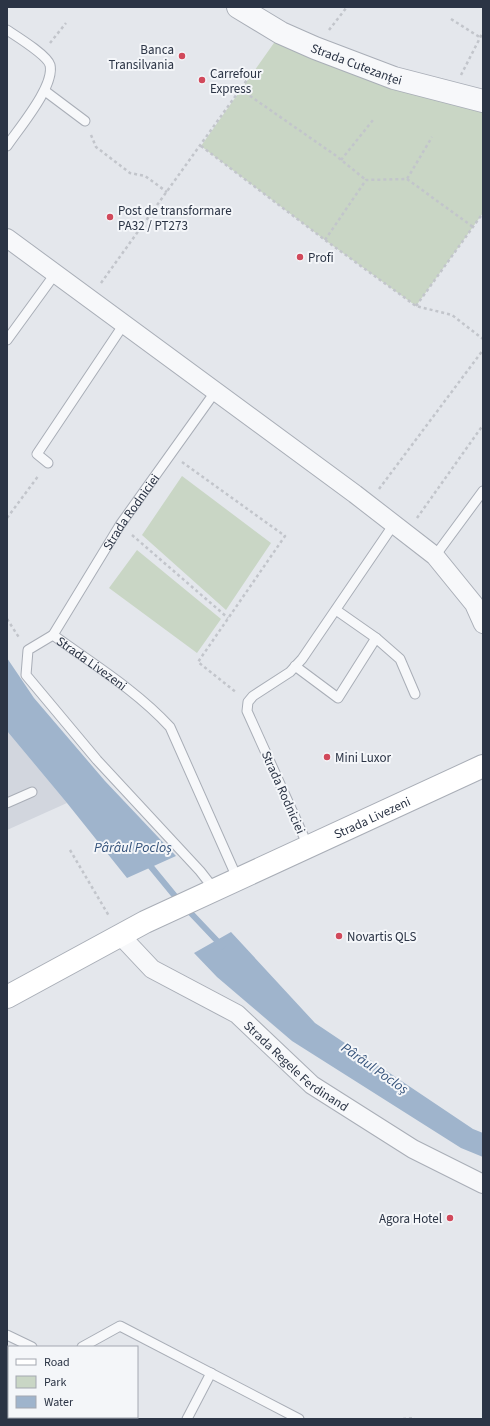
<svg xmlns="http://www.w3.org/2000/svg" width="490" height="1426" font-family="'Source Sans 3',sans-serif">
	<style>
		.built { fill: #d2d6de }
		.green { fill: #c9d6c5 }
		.water { fill: #9fb4cc }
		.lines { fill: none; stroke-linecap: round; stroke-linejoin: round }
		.stream { stroke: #9fb4cc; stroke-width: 6 }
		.service-casing { stroke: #a9aeb7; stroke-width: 11 }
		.minor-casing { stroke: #a9aeb7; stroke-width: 20 }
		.tertiary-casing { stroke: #a9aeb7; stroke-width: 24 }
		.secondary-casing { stroke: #a9aeb7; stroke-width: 24 }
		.path { stroke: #c2c5cb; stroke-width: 2.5; stroke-dasharray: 3 3; stroke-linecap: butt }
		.service { stroke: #f7f8fa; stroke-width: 9 }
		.minor { stroke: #f7f8fa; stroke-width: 18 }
		.tertiary { stroke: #f7f8fa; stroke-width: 22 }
		.secondary { stroke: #fff; stroke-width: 22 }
		.poi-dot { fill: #d1495b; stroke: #f4f6f9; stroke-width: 1.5 }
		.labels { text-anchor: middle; stroke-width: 4; stroke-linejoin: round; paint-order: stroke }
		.poi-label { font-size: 13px; fill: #2b3445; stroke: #f4f6f9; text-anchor: start }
		.street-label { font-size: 13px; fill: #2b3445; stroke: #f4f6f9 }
		.water-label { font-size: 14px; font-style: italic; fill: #34527a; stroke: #f4f6f9 }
	</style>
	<rect width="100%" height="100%" fill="#e4e7ec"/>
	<path class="built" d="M7,731l60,72 -60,27z"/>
	<path class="green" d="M281,33l202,68v112l-67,93 -91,-66 -124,-94z
		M182,476l89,67 -45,67 -84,-75z
		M137,550l84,69 -24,34 -88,-65z"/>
	<path class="water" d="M7,658l27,40 71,83 71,75 -49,22 -60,-75 -60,-72z
		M231,932l84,91 158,106 10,4v24l-22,-9 -169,-107 -75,-64 -23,-24z"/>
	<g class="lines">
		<path class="stream" d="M147,862l32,39
			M186,908l36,38"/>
		<g class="service-casing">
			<g id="service">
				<path d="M7,30c9,6 40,25 43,35 5,21 -31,63 -43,81"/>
				<path d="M45,91l40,30"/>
				<path d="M7,340l48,-66"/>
				<path d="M48,463l-11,-9 87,-130"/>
				<path d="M435,556l48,-65"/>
				<path d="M336,610l40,28 24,21 15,35"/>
				<path id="s1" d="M53,635c40,29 84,56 117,92l68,153"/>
				<path d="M295,666l43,32 38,-60"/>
				<path d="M7,803l25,-11"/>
				<path d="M308,846l-61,-135 1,-9 5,-6 37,-24 12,-13 92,-135"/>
				<path id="s2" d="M214,889l-14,-18 -103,-111 -71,-85 2,-25 25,-15 67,-110 95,-133"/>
				<path d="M7,1335l25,12"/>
				<path d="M82,1347l38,-21 179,93"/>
				<path d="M187,1419l24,-46"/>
			</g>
		</g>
		<g class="minor-casing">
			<g id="minor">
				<path d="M7,238l348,256 80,62 39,48 9,20"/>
				<path id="s3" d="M120,935l32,34 85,45 75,71 101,64 70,35"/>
			</g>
		</g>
		<g class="tertiary-casing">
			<g id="tertiary">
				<path id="s4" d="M238,7l43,26 34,15 79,30 89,23"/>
			</g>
		</g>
		<g class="secondary-casing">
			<g id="secondary">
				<path id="s5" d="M7,997l138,-75 338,-156"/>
			</g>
		</g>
		<path class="path" d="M451,19l30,19
			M329,30l18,-23
			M50,43l16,-20
			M461,75l22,-43
			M240,89l95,66 31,25
			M91,135l5,12 34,26 15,3 22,16
			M201,146l124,94 91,66 36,9 31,24
			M341,160l32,-40
			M407,179l66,48
			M325,240l41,-60 41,-1 25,-42
			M101,283l151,-210
			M416,306l67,-93
			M182,462l103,74 -87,126 39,31
			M379,489l104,-139
			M7,518l32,-43
			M417,518l66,-93
			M132,535l96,83
			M7,619l13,20
			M70,850l39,66
			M121,1419l1,-2
			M403,1419l12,-1"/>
		<use href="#service" class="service"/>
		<use href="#minor" class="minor"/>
		<use href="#tertiary" class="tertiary"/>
		<use href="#secondary" class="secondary"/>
	</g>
	<g class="poi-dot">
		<circle cx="182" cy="56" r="4"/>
		<circle cx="202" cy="80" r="4"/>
		<circle cx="110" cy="217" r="4"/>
		<circle cx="300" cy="257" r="4"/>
		<circle cx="327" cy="757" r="4"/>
		<circle cx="339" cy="936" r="4"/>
		<circle cx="450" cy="1218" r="4"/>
	</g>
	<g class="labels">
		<g class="poi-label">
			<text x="174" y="54" text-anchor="end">Banca<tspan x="174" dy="15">Transilvania</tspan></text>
			<text x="210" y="78">Carrefour<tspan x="210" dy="15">Express</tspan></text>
			<text x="118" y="215">Post de transformare<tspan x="118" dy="15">PA32 / PT273</tspan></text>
			<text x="308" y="262">Profi</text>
			<text x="335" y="762">Mini Luxor</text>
			<text x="347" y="941">Novartis QLS</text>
			<text x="442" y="1223" text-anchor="end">Agora Hotel</text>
		</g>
		<g class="street-label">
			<text dy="5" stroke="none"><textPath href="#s4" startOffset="132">Strada Cutezanței</textPath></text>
			<text dy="5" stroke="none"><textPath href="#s2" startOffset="485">Strada Rodniciei</textPath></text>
			<text dy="5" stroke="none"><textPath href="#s1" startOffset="48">Strada Livezeni</textPath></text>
			<text transform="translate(284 792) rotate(66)" y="5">Strada Rodniciei</text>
			<text dy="5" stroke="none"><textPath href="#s5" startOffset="407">Strada Livezeni</textPath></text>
			<text dy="5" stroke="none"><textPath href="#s3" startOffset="222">Strada Regele Ferdinand</textPath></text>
		</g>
		<g class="water-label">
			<text x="133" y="852">Pârâul Pocloș</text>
			<text transform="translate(375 1068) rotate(35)" y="5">Pârâul Pocloș</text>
		</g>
	</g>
	<rect width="490" height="1426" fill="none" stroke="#2b3445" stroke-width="16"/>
	<rect x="8" y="1346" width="130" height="72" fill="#f4f6f9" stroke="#a4a8b1"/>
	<rect x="16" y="1359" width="20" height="6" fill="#ffffff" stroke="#a4a8b1"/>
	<text x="44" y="1366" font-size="12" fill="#2b3445">Road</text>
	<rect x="16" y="1376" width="20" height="12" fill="#c9d6c5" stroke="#a4a8b1"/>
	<text x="44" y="1386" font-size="12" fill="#2b3445">Park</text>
	<rect x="16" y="1396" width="20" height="12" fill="#9fb4cc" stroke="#a4a8b1"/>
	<text x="44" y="1406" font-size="12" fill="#2b3445">Water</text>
</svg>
